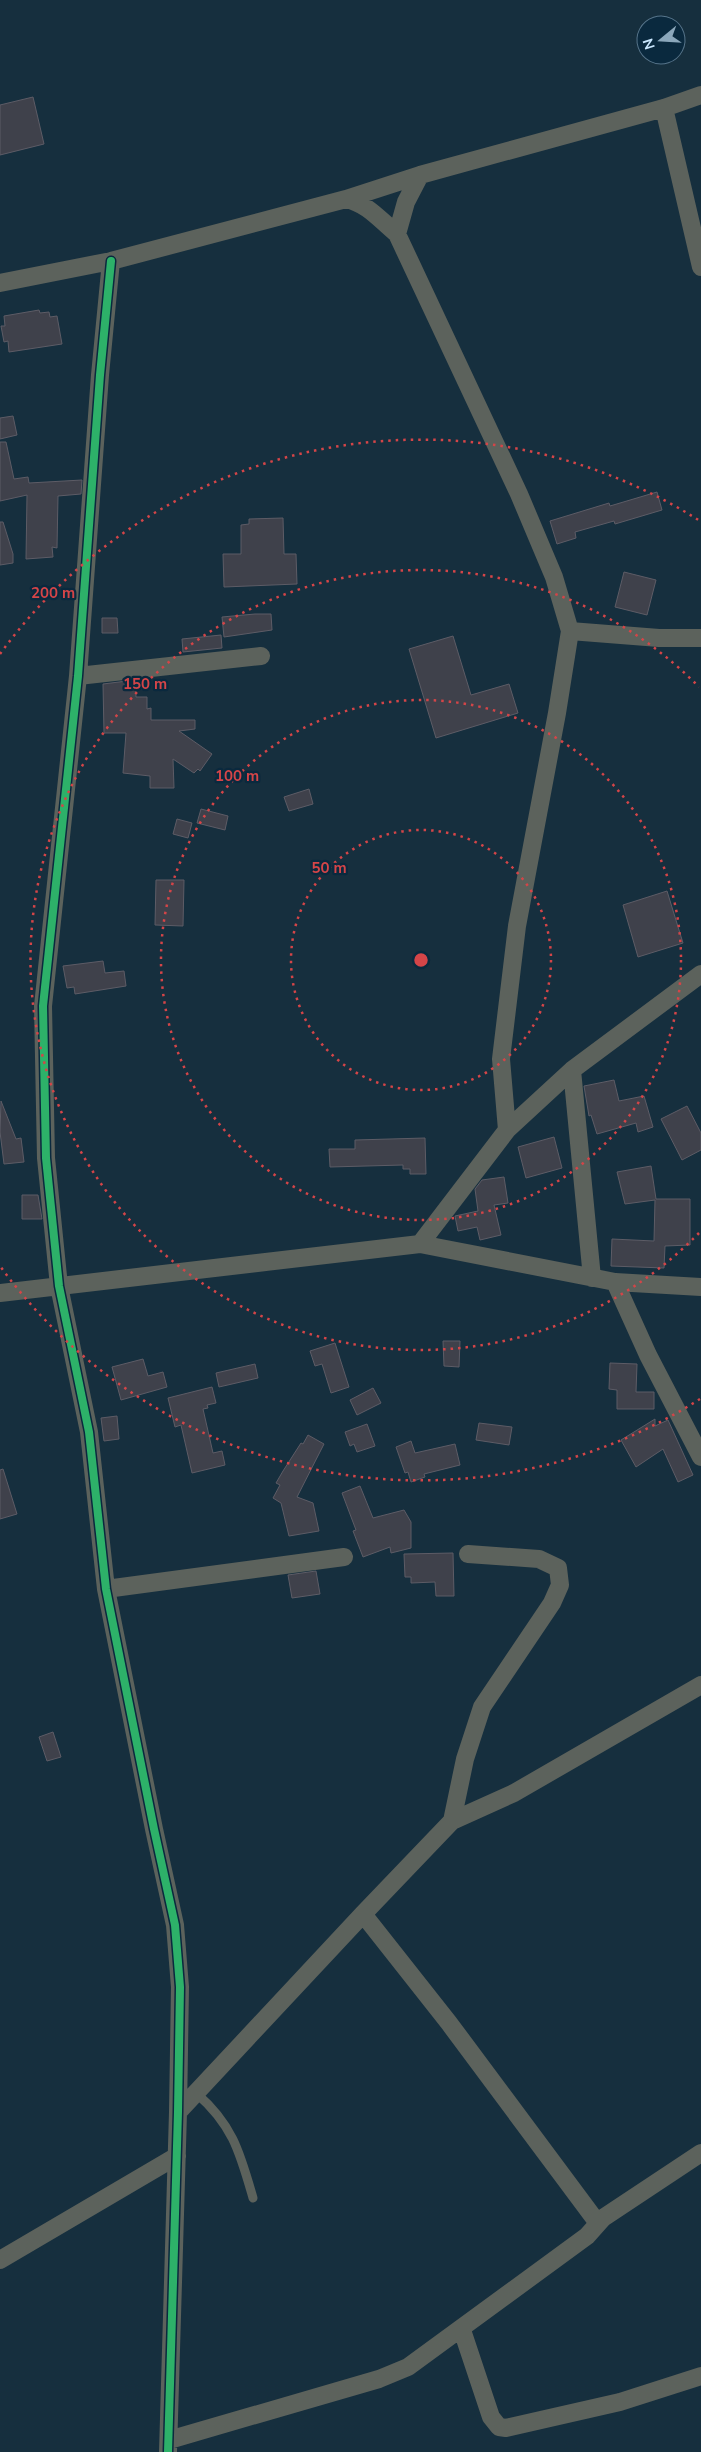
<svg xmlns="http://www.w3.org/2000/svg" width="701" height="2452" font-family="'Nunito Sans',sans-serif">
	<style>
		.building { fill: #3f414b; stroke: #5d5c66 }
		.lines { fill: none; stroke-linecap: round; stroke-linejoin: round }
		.lane { stroke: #5c625c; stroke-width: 9 }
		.street { stroke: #5c625c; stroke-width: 18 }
		.cycleway-casing { stroke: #0a293e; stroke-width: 11 }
		.cycleway { stroke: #2db169; stroke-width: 8 }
		.ring { fill: none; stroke: #d44548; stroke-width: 2.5; stroke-dasharray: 2.5 5 }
		.centre { fill: #d44548; stroke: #0a293e; stroke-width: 2.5 }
		.ring-label { font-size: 15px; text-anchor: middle; font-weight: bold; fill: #d44548; stroke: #0a293e; stroke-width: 4.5; stroke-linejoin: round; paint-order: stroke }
	</style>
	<rect width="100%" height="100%" fill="#162f3e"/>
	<path class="building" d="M33,97l11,47 -44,11v-50z
		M39,310l1,3 9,-1 1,5 7,-1 5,28 -53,8 -1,-11 -4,1 -3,-16h4l-1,-10z
		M13,416l4,19 -17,4v-21z
		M0,442h6l8,37 14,-2 1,6 53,-3 -1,14 -23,2 -1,52 -5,-1 1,10 -27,2 1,-64 -27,6z
		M657,492l5,18 -47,14 -1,-3 -39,11 1,6 -19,6 -7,-23 59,-18 1,3z
		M283,518l1,36h12l1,30 -73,3 -1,-33h18v-29l8,-1v-5z
		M0,522h3l10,32v9l-13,2z
		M624,572l32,8 -9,35 -32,-8z
		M255,614h16l1,16 -48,7 -2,-20z
		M102,618h15l1,15h-16z
		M221,635l1,13 -39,4 -1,-13z
		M453,636l18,59 38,-11 9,29 -82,25 -27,-89z
		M135,680l1,17h11v12l4,-1v12h44v9l-16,2 33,23 -12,17 -2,-2 -4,4 -21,-14 1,29h-24v-12l-27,-3 3,-40h-22l-1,-49z
		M309,789l4,15 -24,7 -5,-14z
		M201,809l27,7 -3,14 -28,-7z
		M177,819l15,4 -4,15 -15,-4z
		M156,880h28l-1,46 -28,-1z
		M667,891l16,52 -45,14 -15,-52z
		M103,961l2,12 19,-2 2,15 -51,8 -1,-7 -7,1 -4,-22z
		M614,1080l5,21 25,-5 9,31 -15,5 -2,-9 -39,11 -6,-19 -2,1 -5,-30z
		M1,1101l15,38 5,-1 3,24 -20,2 -4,-32z
		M687,1106l14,27v17l-19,10 -21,-41z
		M554,1137l8,31 -36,10 -8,-31z
		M425,1138l1,36h-16v-5h-7v-4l-73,2 -1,-18h26v-9z
		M651,1166l5,33h34v46l-25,1 -1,22 -53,-2 1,-27 42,2 1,-41 -30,4 -8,-32z
		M504,1177l4,26 -14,2 7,30 -21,5 -3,-13 -19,4 -3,-15 23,-5 -3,-22 7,-9z
		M22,1195h16l4,24h-20z
		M443,1341h17l-1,26 -15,-1z
		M335,1343l14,44 -18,6 -9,-29 -7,2 -5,-15z
		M143,1359l5,17 15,-4 4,15 -46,13 -9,-33z
		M610,1363l27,1 -1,28h18v17h-37v-19l-8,-1z
		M255,1364l3,14 -39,9 -3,-14z
		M212,1387l4,16 -9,2 1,3 -5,1 10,44 9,-2 3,14 -33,8 -11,-48 -6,2 -7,-29z
		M373,1388l8,15 -24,12 -7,-15z
		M117,1416l2,23 -15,2 -3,-23z
		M655,1419v7l13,-6 25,55 -15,7 -15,-33 -27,18 -15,-27z
		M479,1423l33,4 -3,18 -33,-5z
		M367,1424l8,22 -18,6 -3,-8 -4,2 -5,-14z
		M308,1435l16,9 -27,53 16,6 6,28 -30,5 -8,-33 -8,-5 7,-13 -4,-2 7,-12 18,-28 2,1z
		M411,1441l4,12 40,-9 5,21 -36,9 1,3 -14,5 -3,-10 -3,1 -9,-26z
		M3,1469l14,45 -17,5v-49z
		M360,1486l13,32 31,-8 7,12v26l-20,5 -1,-6 -27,10 -10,-26 3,-1 -14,-37z
		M453,1553l1,43h-18l-1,-14 -24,1v-6h-6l-1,-23z
		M316,1571l4,23 -28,4 -4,-23z
		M53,1732l8,25 -14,4 -8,-24z"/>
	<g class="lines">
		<path class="lane" d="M196,2093c37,32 44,60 57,105"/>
		<path class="street" d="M664,108l37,159
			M346,199c22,5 34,21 51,35l122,260 35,83 16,54 -13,82 -40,213 -16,133 6,71
			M397,234l9,-32 14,-27
			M111,261l-11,114 -22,301 -35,330 3,152 13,128 30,146 17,157 48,240 21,96 5,62 -2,125 -10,340
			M0,283l111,-22 235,-62 74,-24 244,-67 37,-13
			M570,631l89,7h42
			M78,676l183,-20
			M572,1070l20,208
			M420,1244l87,-114 65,-60 129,-96
			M615,1282l33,73 53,102
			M0,1293l420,-49 195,38 86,5
			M106,1589l238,-32
			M452,1821l13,-62 17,-52 70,-104 8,-18 -2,-17 -19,-9 -71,-5
			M363,1914l86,109 148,199
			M178,2112l185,-198 89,-93 62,-28 187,-108
			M0,2260l177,-104
			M462,2330l29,87 8,10 7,1 114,-26 81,-26
			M169,2440l210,-61 29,-12 179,-131 16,-18 98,-65"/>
		<g class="cycleway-casing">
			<path id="cycleway" d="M111,261l-11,114 -22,301 -35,330 3,152 13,128 30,146 17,157 48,240 21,96 5,62 -2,125 -10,340"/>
		</g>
		<use href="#cycleway" class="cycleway"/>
	</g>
	<g class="ring">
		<circle cx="421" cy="960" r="130"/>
		<circle cx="421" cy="960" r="260"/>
		<path d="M699 1233A390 390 0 1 1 699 687"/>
		<path d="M700 1399A520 520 0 0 1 0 1266M0 654A520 520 0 0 1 700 521"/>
	</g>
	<circle cx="421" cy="960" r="8" class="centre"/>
	<g class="ring-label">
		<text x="53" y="598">200 m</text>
		<text x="145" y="689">150 m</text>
		<text x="237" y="781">100 m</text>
		<text x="329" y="873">50 m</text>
	</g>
	<g transform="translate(661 40) rotate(252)"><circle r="24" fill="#0a293e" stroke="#57758b"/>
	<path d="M0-4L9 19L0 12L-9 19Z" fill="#8ba7bb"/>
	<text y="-8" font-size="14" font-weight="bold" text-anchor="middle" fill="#cae7fe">N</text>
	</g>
</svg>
